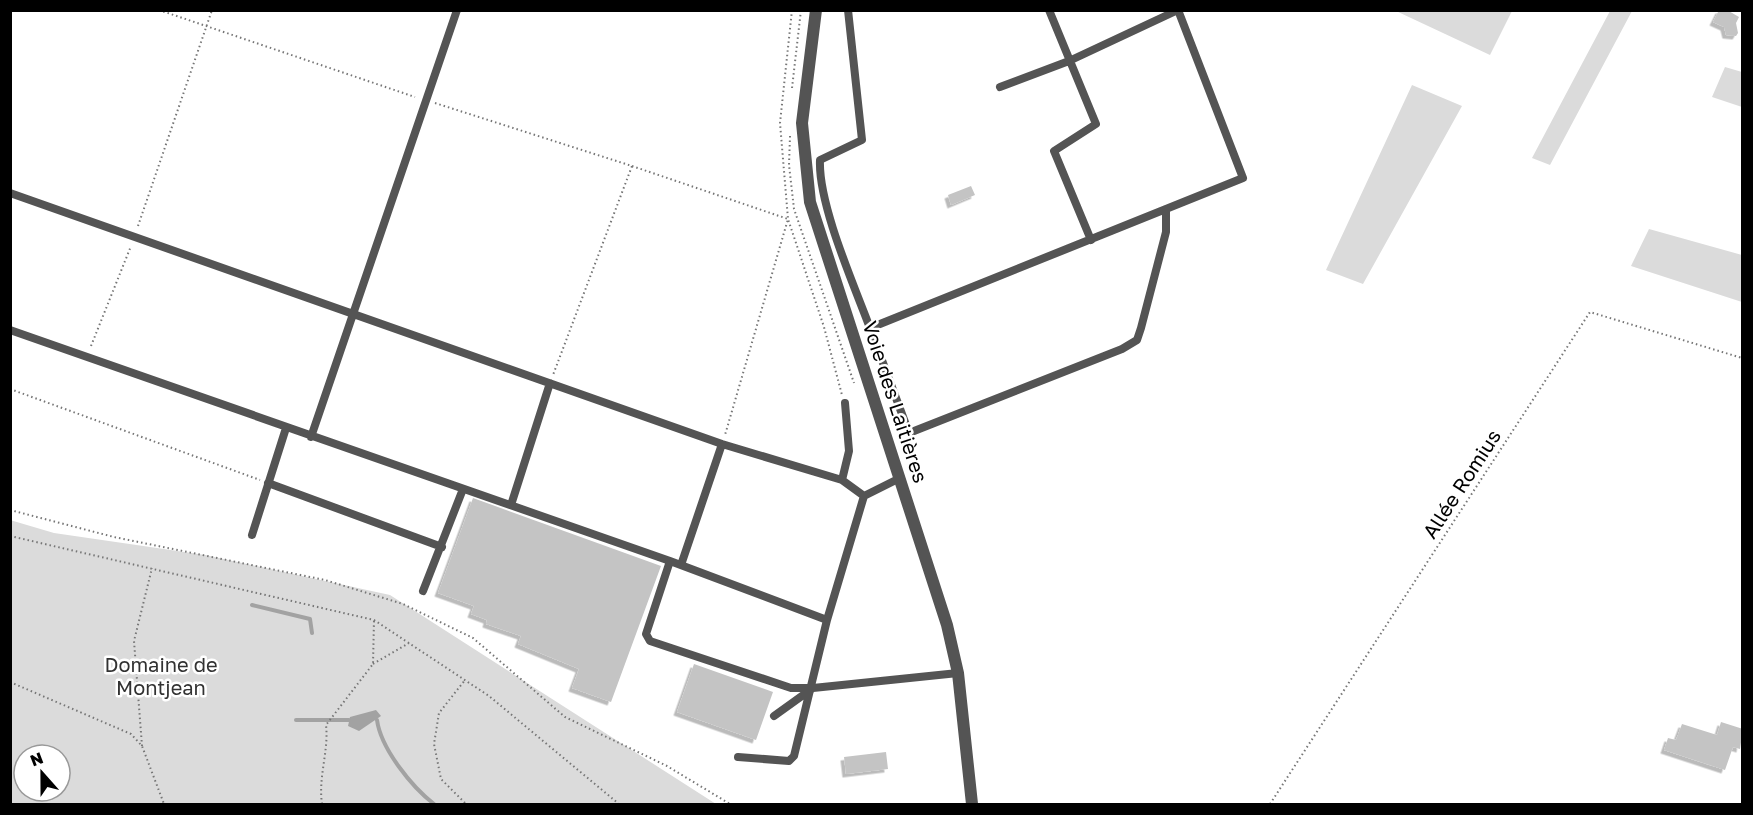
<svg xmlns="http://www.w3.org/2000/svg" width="1753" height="815" font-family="'Golos Text',sans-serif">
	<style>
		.green { fill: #dbdbdb; fill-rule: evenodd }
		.water { fill: #a2a2a2 }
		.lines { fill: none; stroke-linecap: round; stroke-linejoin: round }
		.stream { stroke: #a2a2a2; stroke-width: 4 }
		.building { fill: #c4c4c4; filter: url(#shadow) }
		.path { stroke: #767676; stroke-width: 2; stroke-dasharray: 1.5 3; stroke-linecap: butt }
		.service { stroke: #545454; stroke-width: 8 }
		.tertiary { stroke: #545454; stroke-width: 12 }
		.labels { text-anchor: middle; stroke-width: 5; stroke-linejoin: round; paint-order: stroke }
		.street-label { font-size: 20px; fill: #000; stroke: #fff }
		.park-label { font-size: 20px; fill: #323232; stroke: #fff }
	</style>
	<defs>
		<filter id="shadow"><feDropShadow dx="-3.5" dy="3.5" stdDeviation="0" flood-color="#0004"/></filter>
	</defs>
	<rect width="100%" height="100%" fill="#fff"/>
	<path class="green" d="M1396,11h116l-22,44z
		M1610,11h22l-82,154 -18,-7z
		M1725,67l17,5v35l-30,-10z
		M1412,85l50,21 -99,178 -37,-14z
		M1649,229l93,26v47l-111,-36z
		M10,520l44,13 151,22 185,40 326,209h-705zM24,755h36v36h-36z"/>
	<path class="water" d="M376,710l5,6 -22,15 -11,-5 2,-9z"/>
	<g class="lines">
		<path class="stream" d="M252,605l58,14 2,14
			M296,720h53
			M377,720c4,29 35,67 57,84"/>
	</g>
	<path class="building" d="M1719,10h8l12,7 -3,6 2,10 -2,3 -10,-1 -2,-8 -11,-5z
		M971,186l4,9 -24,10 -3,-10z
		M473,498l188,68 -50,136 -39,-14 7,-19 -61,-25 3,-8 -35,-12 1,-4 -16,-6 3,-8 -36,-13z
		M694,664l79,28 -17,48 -79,-28z
		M1721,722l22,7 -3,20 -7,-2 -8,23 -61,-20 4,-12 8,2 6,-16 35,11z
		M886,752l2,17 -42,5 -2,-17z"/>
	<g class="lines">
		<path class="path" d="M159,10l256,87
			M792,10l-12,113 8,96 36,108 18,68
			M792,88l9,-78
			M435,103l197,63 -79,209
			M790,136l-1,29 5,44 60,174
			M632,166l156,53 -63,216
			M138,226l74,-216
			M91,346l40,-100
			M10,389l250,91
			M10,510l104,27 211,43 78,24 70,34 92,79 102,49 63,38
			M10,536l364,84 115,76 130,108
			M373,664l36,-21
			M10,682l121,52 11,12 22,58
			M142,746l-8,-105 18,-73
			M465,803l-24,-24 -7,-35 5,-31 26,-33
			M322,804c-4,-27 7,-53 4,-79l47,-61 1,-44
			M1270,804l320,-492 152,46"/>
		<path class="service" d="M848,10l14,130 -42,20c-2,44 34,125 50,168l373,-150 -65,-168
			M1049,10l47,114 -42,27 37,89
			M1000,87l69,-26 109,-51
			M10,193l712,251 120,36 22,16
			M870,328l39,105 213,-84 15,-9 4,-12 25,-96v-23
			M10,330l660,231 157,59 37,-124 36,-18
			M311,437l146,-427
			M842,480l7,-29 -4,-48
			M268,483l174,64
			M511,505l39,-122
			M252,535l34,-107
			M670,561l-24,73 4,7 141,47h22l145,-15
			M681,565l41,-121
			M423,591l40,-102
			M774,716l39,-28
			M738,757l51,4 5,-5 33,-136"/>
		<path class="tertiary" d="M816,10l-14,113 8,79 137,423 11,48 14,131"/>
	</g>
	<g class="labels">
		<g class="street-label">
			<text transform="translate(895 402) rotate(72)" y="7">Voie des Laitières</text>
			<text transform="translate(1462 484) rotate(-57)" y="7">Allée Romius</text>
		</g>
		<g class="park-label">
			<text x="161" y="672">Domaine de<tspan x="161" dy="23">Montjean</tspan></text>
		</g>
	</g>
	<rect width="1753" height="815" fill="none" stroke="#000000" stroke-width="24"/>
	<g transform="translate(42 773) rotate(339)"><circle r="28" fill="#ffffff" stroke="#999999" stroke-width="1.5"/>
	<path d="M0-4.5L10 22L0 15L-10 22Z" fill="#000000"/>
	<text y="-9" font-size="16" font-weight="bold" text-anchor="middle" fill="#000000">N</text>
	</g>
</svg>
